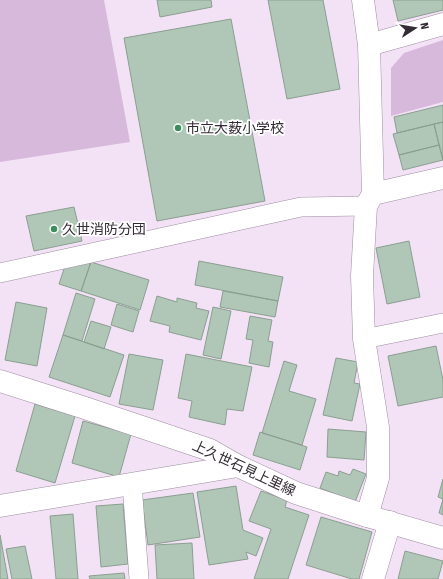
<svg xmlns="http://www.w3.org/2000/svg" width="443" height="579" font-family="'Fira Sans Condensed','Noto Sans JP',sans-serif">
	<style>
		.green { fill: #d7b9dc }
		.building { fill: #b0c7b7; stroke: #8a9f90 }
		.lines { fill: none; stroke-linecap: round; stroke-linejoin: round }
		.lane-casing { stroke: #9e8da0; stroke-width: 20 }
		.street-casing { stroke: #9e8da0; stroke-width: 23 }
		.secondary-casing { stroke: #9e8da0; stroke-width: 23 }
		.lane { stroke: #fff; stroke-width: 19 }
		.street { stroke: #fff; stroke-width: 22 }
		.secondary { stroke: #fff; stroke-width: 22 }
		.poi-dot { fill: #3c8d5e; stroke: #fff; stroke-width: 1.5 }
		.labels { text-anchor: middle; stroke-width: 3.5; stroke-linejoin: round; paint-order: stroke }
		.poi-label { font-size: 14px; fill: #332c34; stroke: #fff; text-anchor: start }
		.street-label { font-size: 14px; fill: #332c34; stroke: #fff }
	</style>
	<rect width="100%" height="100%" fill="#f3e2f6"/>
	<path class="green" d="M0,0h104l26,142 -130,20z
		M443,40v62l-52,14v-48l13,-15z"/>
	<path class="building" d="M157,0h54l1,7 -52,10z
		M268,0h55l17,89 -53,10z
		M393,0h50v10l-45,11z
		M231,19l34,182 -108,20 -33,-183z
		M443,105v17l-46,11 -3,-16z
		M443,122v38l-9,-36z
		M434,124l5,21 -40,10 -6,-21z
		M439,145l4,15 -40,10 -4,-15z
		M74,207l8,34 -48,10 -8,-35z
		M409,241l11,56 -33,7 -11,-56z
		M199,261l84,16 -5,24 -83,-16z
		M91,262l-10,29 -22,-7 6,-18z
		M91,262l58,18 -9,30 -59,-19z
		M223,291l55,10 -3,16 -55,-10z
		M76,293l19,6 -13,42 -19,-6z
		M157,296l20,6v-4l20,5 -1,5 13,3 -8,29 -32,-8 1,-6 -20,-5z
		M16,302l31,6 -10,58 -32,-6z
		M117,304l22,7 -6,21 -22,-7z
		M213,307l18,4 -10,48 -18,-4z
		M250,316l22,4 -4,21 5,1 -4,25 -20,-4 4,-23 -7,-1z
		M91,321l20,6 -7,22 -20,-7z
		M63,335l61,20 -14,42 -61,-20z
		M436,346l7,34v17l-45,9 -10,-50z
		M129,354l34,6 -10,50 -34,-6z
		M186,354l66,13 -9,44 -16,-2 -2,16 -36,-8 3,-16 -14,-3z
		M336,358l22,4 -4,21 6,1 -8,37 -29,-6z
		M284,361l13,4 -8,26 27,8 -14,46 -40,-12z
		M35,404l40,12 -20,67 -39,-12z
		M83,421l48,13 -12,43 -47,-14z
		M328,429l38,3 -2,28 -37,-3z
		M260,432l47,15 -7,23 -47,-15z
		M353,469l13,5 -11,28 -35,-14 6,-16 12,4 1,-5 11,4z
		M443,479v36l-4,-2 4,-14 -5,-2z
		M236,486l7,44 20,8 -7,18 -10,-4 2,7 -39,6 -12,-73z
		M261,491l26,9 -2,7 24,8 -21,64h-34l17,-50 -22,-8z
		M193,493l7,44 -52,8 -6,-45z
		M123,504l5,60 -27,3 -5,-61z
		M73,514l5,65h-22l-6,-63z
		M321,517l51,15 -13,47h-7l-46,-14z
		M0,535l8,44h-8z
		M192,543l2,36h-37l-2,-34z
		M25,546l7,33h-20l-6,-30z
		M405,551l38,10 -5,18h-40z
		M124,573l1,6h-35l-1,-3z"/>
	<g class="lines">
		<g class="lane-casing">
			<path id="lane" d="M0,273l301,-66 65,-1
				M364,339l79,-16
				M132,483l7,96"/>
		</g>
		<g class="street-casing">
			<path id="street" d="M363,0l6,45 4,149 -7,12 -4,70 2,63 14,88v51l-11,38
				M369,45l74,-21
				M373,194l70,-16
				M0,506l238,-40
				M373,579l17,-57"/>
		</g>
		<g class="secondary-casing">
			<path id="secondary" d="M0,381l82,26 128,43 28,16 58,27 71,23 76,22"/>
		</g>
		<use href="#lane" class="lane"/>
		<use href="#street" class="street"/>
		<use href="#secondary" class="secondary"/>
	</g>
	<g class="poi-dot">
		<circle cx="178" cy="128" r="4"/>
		<circle cx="54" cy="229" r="4"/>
	</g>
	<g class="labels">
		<g class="poi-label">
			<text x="186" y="133">市立大薮小学校</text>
			<text x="62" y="234">久世消防分団</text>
		</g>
		<g class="street-label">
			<text transform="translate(244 468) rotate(25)" y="5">上久世石見上里線</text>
		</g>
	</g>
	<g transform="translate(415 28) rotate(78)" stroke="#ffffff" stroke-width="3" paint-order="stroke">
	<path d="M0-3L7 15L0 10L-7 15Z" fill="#332c34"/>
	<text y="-6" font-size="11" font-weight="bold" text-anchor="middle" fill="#332c34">N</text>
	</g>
</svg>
